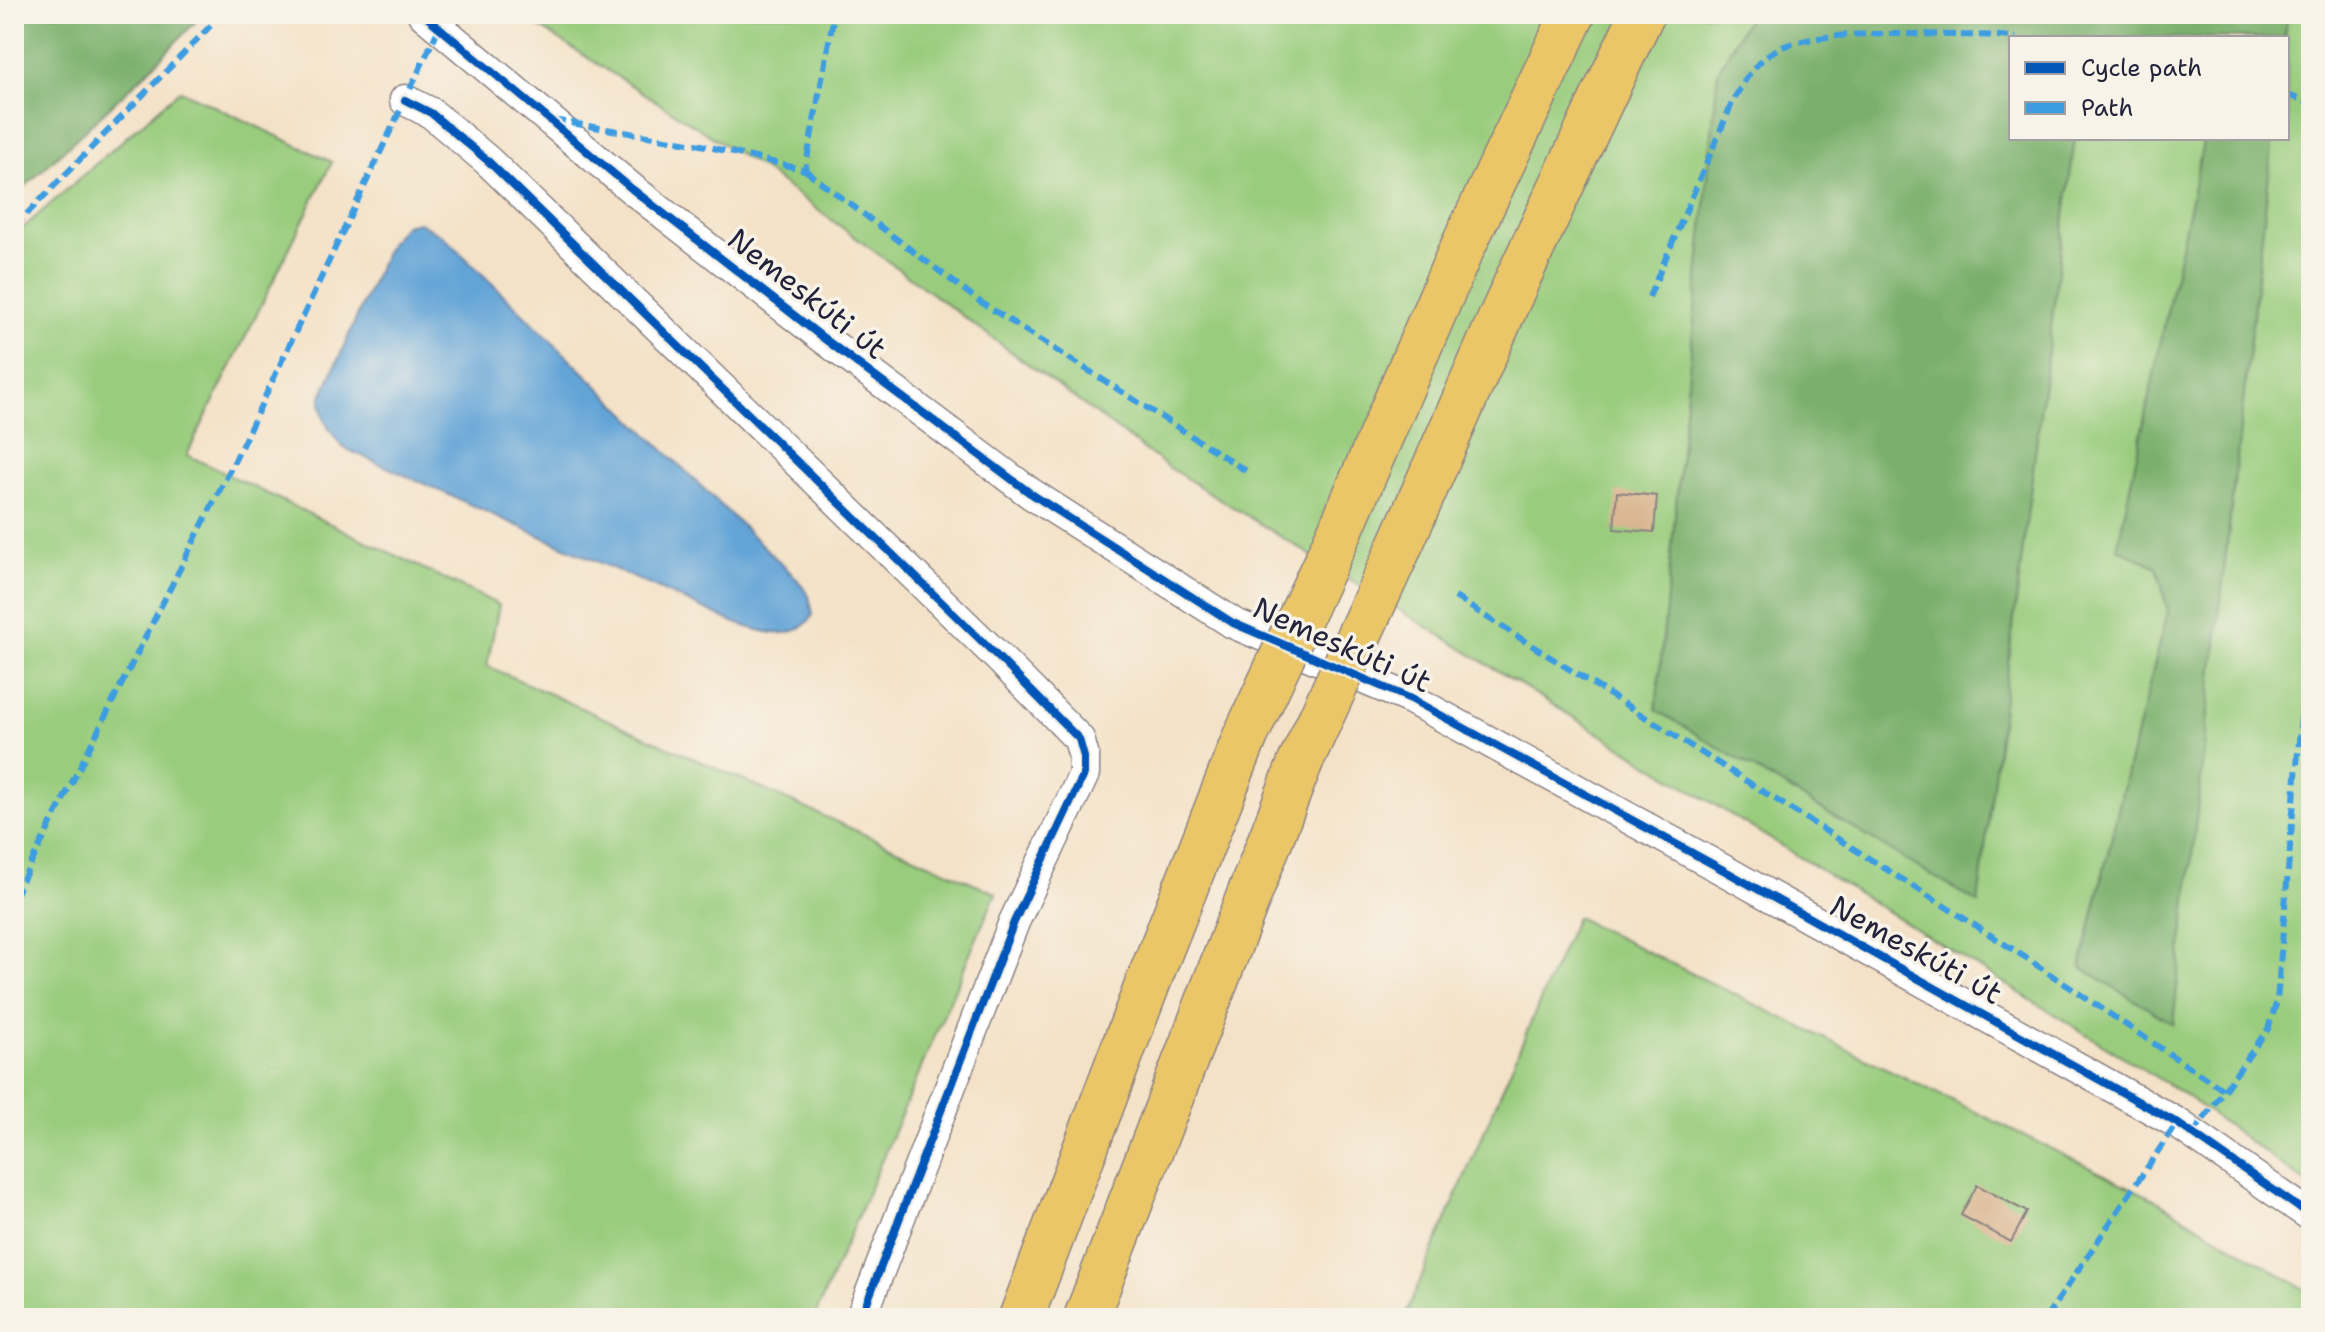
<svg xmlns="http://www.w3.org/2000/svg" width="2325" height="1332" font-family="'Shantell Sans',sans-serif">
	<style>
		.green { fill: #99cc7d; stroke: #5e775c; stroke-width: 2; fill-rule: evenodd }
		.forest { fill: #7ab06c; stroke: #4e6954; stroke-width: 2 }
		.water { fill: #64a4d7; stroke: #436389; stroke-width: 2 }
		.building { fill: #d9b48e }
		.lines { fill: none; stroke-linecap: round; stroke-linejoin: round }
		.street-casing { stroke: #8b8282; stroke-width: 33 }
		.highway-casing { stroke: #8b8282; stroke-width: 47 }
		.street { stroke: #fff; stroke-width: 30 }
		.highway { stroke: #ebc669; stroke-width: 44 }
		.highway-bridge-casing { stroke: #8b8282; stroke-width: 47; stroke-linecap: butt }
		.highway-bridge { stroke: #ebc669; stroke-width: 44 }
		.quiet { stroke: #3c9ce2; stroke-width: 6; stroke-dasharray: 12 6; stroke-linecap: butt }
		.cycleway-casing { stroke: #f7f3e8; stroke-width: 13 }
		.cycleway { stroke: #0057b8; stroke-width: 8 }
		.labels { text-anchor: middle; stroke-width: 7; stroke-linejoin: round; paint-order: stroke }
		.street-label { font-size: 30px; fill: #22223b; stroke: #f7f3e8 }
	</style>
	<rect width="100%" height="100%" fill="#f7f3e8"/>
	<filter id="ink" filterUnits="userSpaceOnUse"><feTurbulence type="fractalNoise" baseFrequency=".0125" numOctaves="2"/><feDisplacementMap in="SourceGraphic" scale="16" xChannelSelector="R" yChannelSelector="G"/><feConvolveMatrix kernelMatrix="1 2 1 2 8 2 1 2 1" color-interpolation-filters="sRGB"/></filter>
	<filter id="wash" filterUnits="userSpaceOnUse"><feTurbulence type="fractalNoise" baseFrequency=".006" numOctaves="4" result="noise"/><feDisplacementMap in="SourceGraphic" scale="32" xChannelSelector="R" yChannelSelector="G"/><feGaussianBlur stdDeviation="1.8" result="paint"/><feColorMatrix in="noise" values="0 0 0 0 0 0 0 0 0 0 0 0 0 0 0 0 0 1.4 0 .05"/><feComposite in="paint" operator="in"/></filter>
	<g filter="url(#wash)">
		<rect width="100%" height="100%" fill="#f4e2c8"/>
		<path class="green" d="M519,14h1792v1172l-123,-89 -1020,-630 -407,-299zM2011,38h276v100h-276z
			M180,90l152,72 -145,293 312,150 -12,61 509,227 -182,425h-800v-1082z
			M1576,917l578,282 157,94v25h-907z"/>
		<path class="forest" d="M14,14h189l-55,57 -134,126z
			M1750,14h537l-3,24h-273v100h64l-97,765 -322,-193 62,-639z
			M2204,138h69l-100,886 -92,-57 45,-191 42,-165 -11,-44 -40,-19z"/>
		<path class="water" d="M419,222l24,14 353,342 13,18 4,19c-18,29 -51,17 -78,8l-391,-175c-15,-16 -23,-29 -23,-50l68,-154 16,-19z"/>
		<g id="blocks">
			<path class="building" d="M1617,492l40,4 -3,36 -40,-3z
				M1977,1185l50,27 -16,30 -50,-27z"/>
		</g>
	</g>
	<g filter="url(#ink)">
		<use href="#blocks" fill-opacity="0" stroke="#8b8282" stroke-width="2"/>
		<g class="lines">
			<g class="street-casing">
				<path id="street" d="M423,14l209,175 190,148 208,156 203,130 178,76 316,173 450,251 134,93
					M405,100l26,13 57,48 510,496 81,82 5,18v17l-70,148 -153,396"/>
			</g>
			<g class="highway-casing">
				<path id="highway" d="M1340,531l118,-274 115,-243
					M1395,557l124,-281 123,-262
					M1021,1318l130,-343 94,-238
					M1086,1318l214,-555"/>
			</g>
			<use href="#street" class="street"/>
			<use href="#highway" class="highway"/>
			<g class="highway-bridge-casing">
				<path id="highway-bridge" d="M1245,737l95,-206
					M1300,763l95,-206"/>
			</g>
			<use href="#highway-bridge" class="highway-bridge"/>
			<path class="quiet" d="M2287,95l24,8
				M553,120l148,25 104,25 29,-156
				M805,170l174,131 269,171
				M14,227l208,-213
				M1649,297l84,-196c12,-22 25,-44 49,-54 42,-17 126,-13 172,-12 20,1 42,-1 62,3
				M1455,597l559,353 211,141
				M14,897l221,-437 204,-432
				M2193,1134l75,-105 9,-28 34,-402
				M2046,1318l131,-195"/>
			<g class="cycleway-casing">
				<path id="cycleway" d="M423,14l209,175 190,148 208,156 203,130 178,76 316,173 450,251 134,93
					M405,100l26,13 57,48 510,496 81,82 5,18v17l-70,148 -153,396"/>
			</g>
			<use href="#cycleway" class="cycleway"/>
		</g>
	</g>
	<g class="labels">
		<g class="street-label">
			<text transform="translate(807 294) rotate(38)" y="10">Nemeskúti út</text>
			<text transform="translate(1342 645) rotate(24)" y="10">Nemeskúti út</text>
			<text transform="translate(1916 950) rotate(29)" y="10">Nemeskúti út</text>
		</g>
	</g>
	<rect width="2325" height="1332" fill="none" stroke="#f7f3e8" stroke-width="48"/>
	<rect x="2009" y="36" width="280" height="104" fill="#f7f3e8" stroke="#a29fa3" stroke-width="2"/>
	<rect x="2025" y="62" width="40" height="12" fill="#0057b8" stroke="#a29fa3" stroke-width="2"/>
	<text x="2081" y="76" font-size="24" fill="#22223b">Cycle path</text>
	<rect x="2025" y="102" width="40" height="12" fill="#3c9ce2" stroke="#a29fa3" stroke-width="2"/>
	<text x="2081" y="116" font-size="24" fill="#22223b">Path</text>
</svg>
